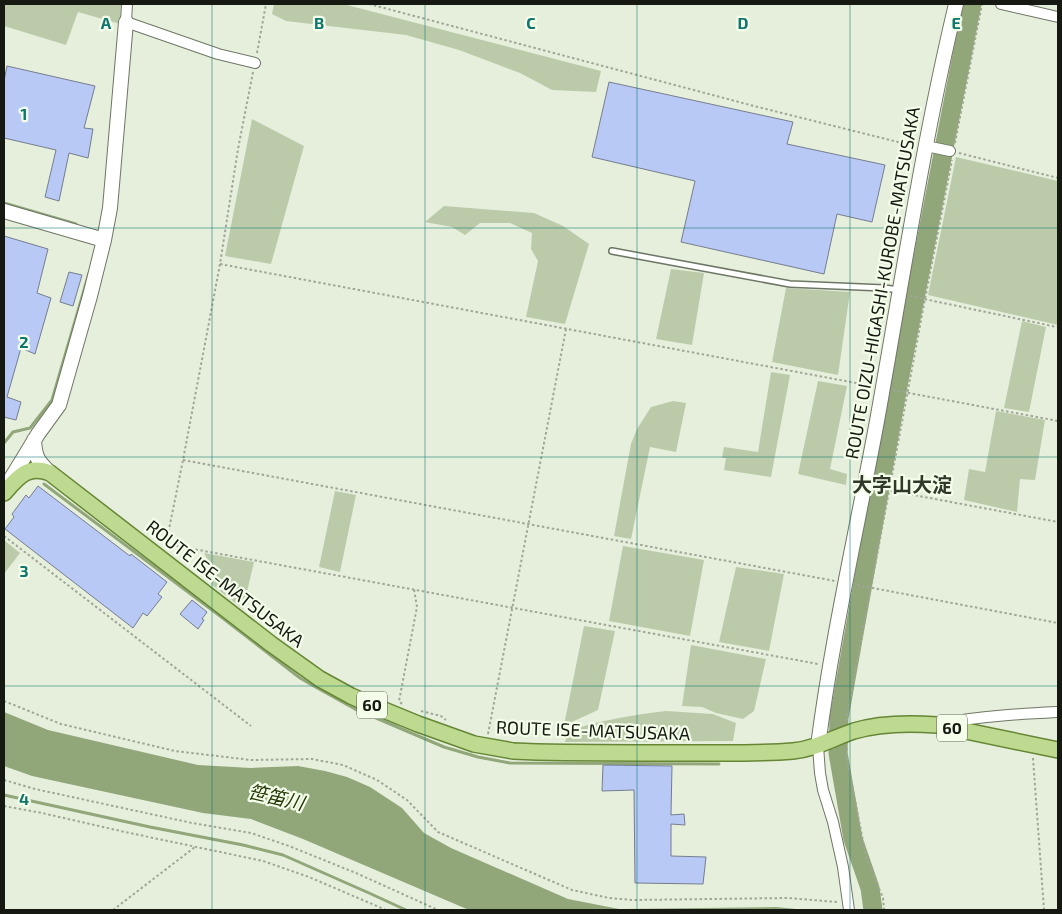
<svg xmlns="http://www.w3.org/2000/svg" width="1062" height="914" font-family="'Exo 2','Noto Sans JP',sans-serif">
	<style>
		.green { fill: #bbcbaa }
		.water { fill: #91a679 }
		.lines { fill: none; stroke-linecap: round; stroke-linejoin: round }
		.stream { stroke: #91a679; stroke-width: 3 }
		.river { stroke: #91a679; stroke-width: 19 }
		.building { fill: #b8c9f6; stroke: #767d8e }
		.lane-casing { stroke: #6e7765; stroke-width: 8 }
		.street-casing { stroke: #6e7765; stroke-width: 12 }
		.secondary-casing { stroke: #6e7765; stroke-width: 16 }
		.primary-casing { stroke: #668634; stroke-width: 18 }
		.path { stroke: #9fa697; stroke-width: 2; stroke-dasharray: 2.5 2.5; stroke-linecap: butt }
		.lane { stroke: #fff; stroke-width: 5 }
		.street { stroke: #fff; stroke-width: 10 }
		.secondary { stroke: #fff; stroke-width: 14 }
		.primary { stroke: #bdda90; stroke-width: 15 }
		.grid { fill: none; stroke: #0f766e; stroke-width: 1; stroke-opacity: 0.55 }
		.labels { text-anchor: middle; stroke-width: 4.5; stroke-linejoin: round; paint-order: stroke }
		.shield { fill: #f3fde9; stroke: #585d52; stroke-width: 1 }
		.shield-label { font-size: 16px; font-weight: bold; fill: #161912 }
		.street-label { font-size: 18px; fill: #161912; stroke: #f3fde9 }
		.water-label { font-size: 19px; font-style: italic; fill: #273a07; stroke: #f3fde9 }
		.quarter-label { font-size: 20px; font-weight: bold; fill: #313829; stroke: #f3fde9 }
		.grid-label { font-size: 16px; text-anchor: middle; font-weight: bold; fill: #0f766e; stroke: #f3fde9; stroke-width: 4.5; stroke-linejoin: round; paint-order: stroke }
	</style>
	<rect width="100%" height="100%" fill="#e6efdc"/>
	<path class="green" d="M4,4h117l-1,20 -42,-12 -12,33 -62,-19z
		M274,4h69l258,67 -5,21 -44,-2 -32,-17 -61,-23 -53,-15 -120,-14 -14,-7z
		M252,119l52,27 -33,118 -46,-8z
		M956,157l102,24v144l-130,-30z
		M444,206l90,7 29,13 26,18 -24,80 -39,-7 12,-56 -7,-12 1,-16 -22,-10h-30l-15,12 -13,-8 -27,-5z
		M671,269l33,4 -12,72 -36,-6z
		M786,288l64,4 -12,83 -66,-13z
		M1022,321l24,6 -17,85 -25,-4z
		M771,372l19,3 -19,102 -47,-7 2,-12h-4l2,-11 34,5z
		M818,381l29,5 -17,83 17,5 -1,11 -48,-11z
		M673,401l13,2 -10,49 -26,-5 -19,92 -17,-3 17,-92 6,-15 14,-22z
		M996,411l49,9 -10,60 -15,-1 -3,33 -53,-12 5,-31 16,3z
		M335,491l21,4 -16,77 -21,-5z
		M4,540l16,13 -16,21z
		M623,546l81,14 -14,76 -81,-15z
		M204,553l50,9 -11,47 -32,-25 5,-9z
		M736,567l48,7 -15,77 -50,-9z
		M584,626l31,5 -17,79 -26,12 -9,8z
		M691,645l75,14 -12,52 -11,8 -27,-6 -14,-6 -20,-1z
		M666,711l47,3 23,9 -3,18 -168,1 3,-11c32,-11 65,-16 98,-20z"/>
	<path class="water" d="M4,712l44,18 150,35 53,3 47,-2 27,5 22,6 23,10 32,21 22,25 27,15 117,51 51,10 157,-2 30,3h-337l-166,-71 -52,-20 -48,-6 -171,-37 -28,-10z"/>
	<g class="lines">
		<path class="stream" d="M4,203l72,21
			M4,443l9,-11 17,-4 22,-28 37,-127
			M44,484l176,132 80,62 12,7 43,24 89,38 34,10 32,6 209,1
			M4,795l146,32 93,18 40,10 86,38 37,17"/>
		<path class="river" d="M873,910l-3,-22 -17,-49 -15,-86 1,-35 59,-332 74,-382"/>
	</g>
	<path class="building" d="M7,66l88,20 -11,42 9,1 -5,29 -19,-5 -10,48 -14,-4 11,-47 -52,-12v-57z
		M609,82l184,40 -6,22 98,21 -13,57 -35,-8 -13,60 -143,-32 14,-61 -103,-24z
		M4,236l44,13 -11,44 14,5 -16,56 -14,-6 -14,49 14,5 -5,18 -12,-3z
		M69,272l13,3 -9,31 -13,-4z
		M38,486l92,70 1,-2 36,28 -9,12 4,3 -15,19 -4,-3 -10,15 -128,-99 9,-12 -2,-3 14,-19 3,3z
		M192,600l15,12 -5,7 2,1 -6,9 -18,-15z
		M603,765l69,1 -1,49 13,-1 1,11 -14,-1v32l35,1 -3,27 -68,-1 -1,-93 -32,1z"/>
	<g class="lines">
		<g class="lane-casing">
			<path id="lane" d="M612,251l178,33 94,4 15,2"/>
		</g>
		<g class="street-casing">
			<path id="street" d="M127,4l-1,18 92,32 37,9
				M1001,4l57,13
				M926,146l24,5
				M943,723c38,-7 77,-9 115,-11
				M818,746l2,27 3,17 10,32 10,45 6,43"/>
		</g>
		<g class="secondary-casing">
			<path id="secondary" d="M4,211l100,29
				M34,440c1,18 4,21 16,33
				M7,485l16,-26 15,-25 21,-29 31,-109 14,-56 6,-32 16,-186
				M818,746c14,-109 39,-217 59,-325 25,-139 46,-279 79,-417"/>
		</g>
		<g class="primary-casing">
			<path id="primary" d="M4,493c14,-16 24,-29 46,-20l221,171 49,35 31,17 23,10 44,18 56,20 39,7 24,1c50,1 99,1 149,1 36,0 71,1 107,-2 22,-2 40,-13 61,-20 26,-8 56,-8 83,-6l121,25"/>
		</g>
		<path class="path" d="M369,4l385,102 160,40
			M257,53l9,-49
			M253,72l-15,77 -18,115 -37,196 -17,84 652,120
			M955,143l27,-139
			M959,153l99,25
			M220,264l652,122
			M910,296l147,31
			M893,390l165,31
			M183,460l652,121
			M876,488l182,34
			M4,536l247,190
			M857,585l201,38
			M4,701l57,23 114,27 76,9 61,-1 31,6 34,15 30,20 31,32 134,58 37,8 24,2 155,-2 49,4
			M402,704l-3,-3 1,-5 17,-89 -3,-18
			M421,711l20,5 5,4
			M846,721l79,-422 27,-139
			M488,734l78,-405
			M847,748v10l19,99 17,41 1,12
			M1033,758l11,152
			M4,780l31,9 157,34 59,10 38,13 67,27 82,37
			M4,806l38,7 83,19 138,29 46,16 77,33
			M113,910l82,-63"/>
		<use href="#lane" class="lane"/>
		<use href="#street" class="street"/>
		<use href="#secondary" class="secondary"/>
		<use href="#primary" class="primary"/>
	</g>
	<path class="grid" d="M212,4v906M425,4v906M637,4v906M850,4v906M4,228h1054M4,457h1054M4,686h1054"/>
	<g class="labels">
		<g class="shield">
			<rect x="357" y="691.5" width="30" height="27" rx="4"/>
			<rect x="937" y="714.5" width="30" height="27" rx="4"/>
		</g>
		<g class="shield-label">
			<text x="372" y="711">60</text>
			<text x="952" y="734">60</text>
		</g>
		<g class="street-label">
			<text transform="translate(883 283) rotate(-80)" y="6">ROUTE OIZU-HIGASHI-KUROBE-MATSUSAKA</text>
			<text transform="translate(225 584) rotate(38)" y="6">ROUTE ISE-MATSUSAKA</text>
			<text transform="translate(593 731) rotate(2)" y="6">ROUTE ISE-MATSUSAKA</text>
		</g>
		<g class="water-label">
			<text transform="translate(276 797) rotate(13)" y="7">笹笛川</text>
		</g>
		<g class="quarter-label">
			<text x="902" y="492">大字山大淀</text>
		</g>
	</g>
	<g class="grid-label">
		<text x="106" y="29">A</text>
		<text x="319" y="29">B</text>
		<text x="531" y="29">C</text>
		<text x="743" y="29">D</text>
		<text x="956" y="29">E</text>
		<text x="24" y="120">1</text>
		<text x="24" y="348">2</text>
		<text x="24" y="577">3</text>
		<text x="24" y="805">4</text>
	</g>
	<rect width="1062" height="914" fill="none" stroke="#161912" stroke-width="10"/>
</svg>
